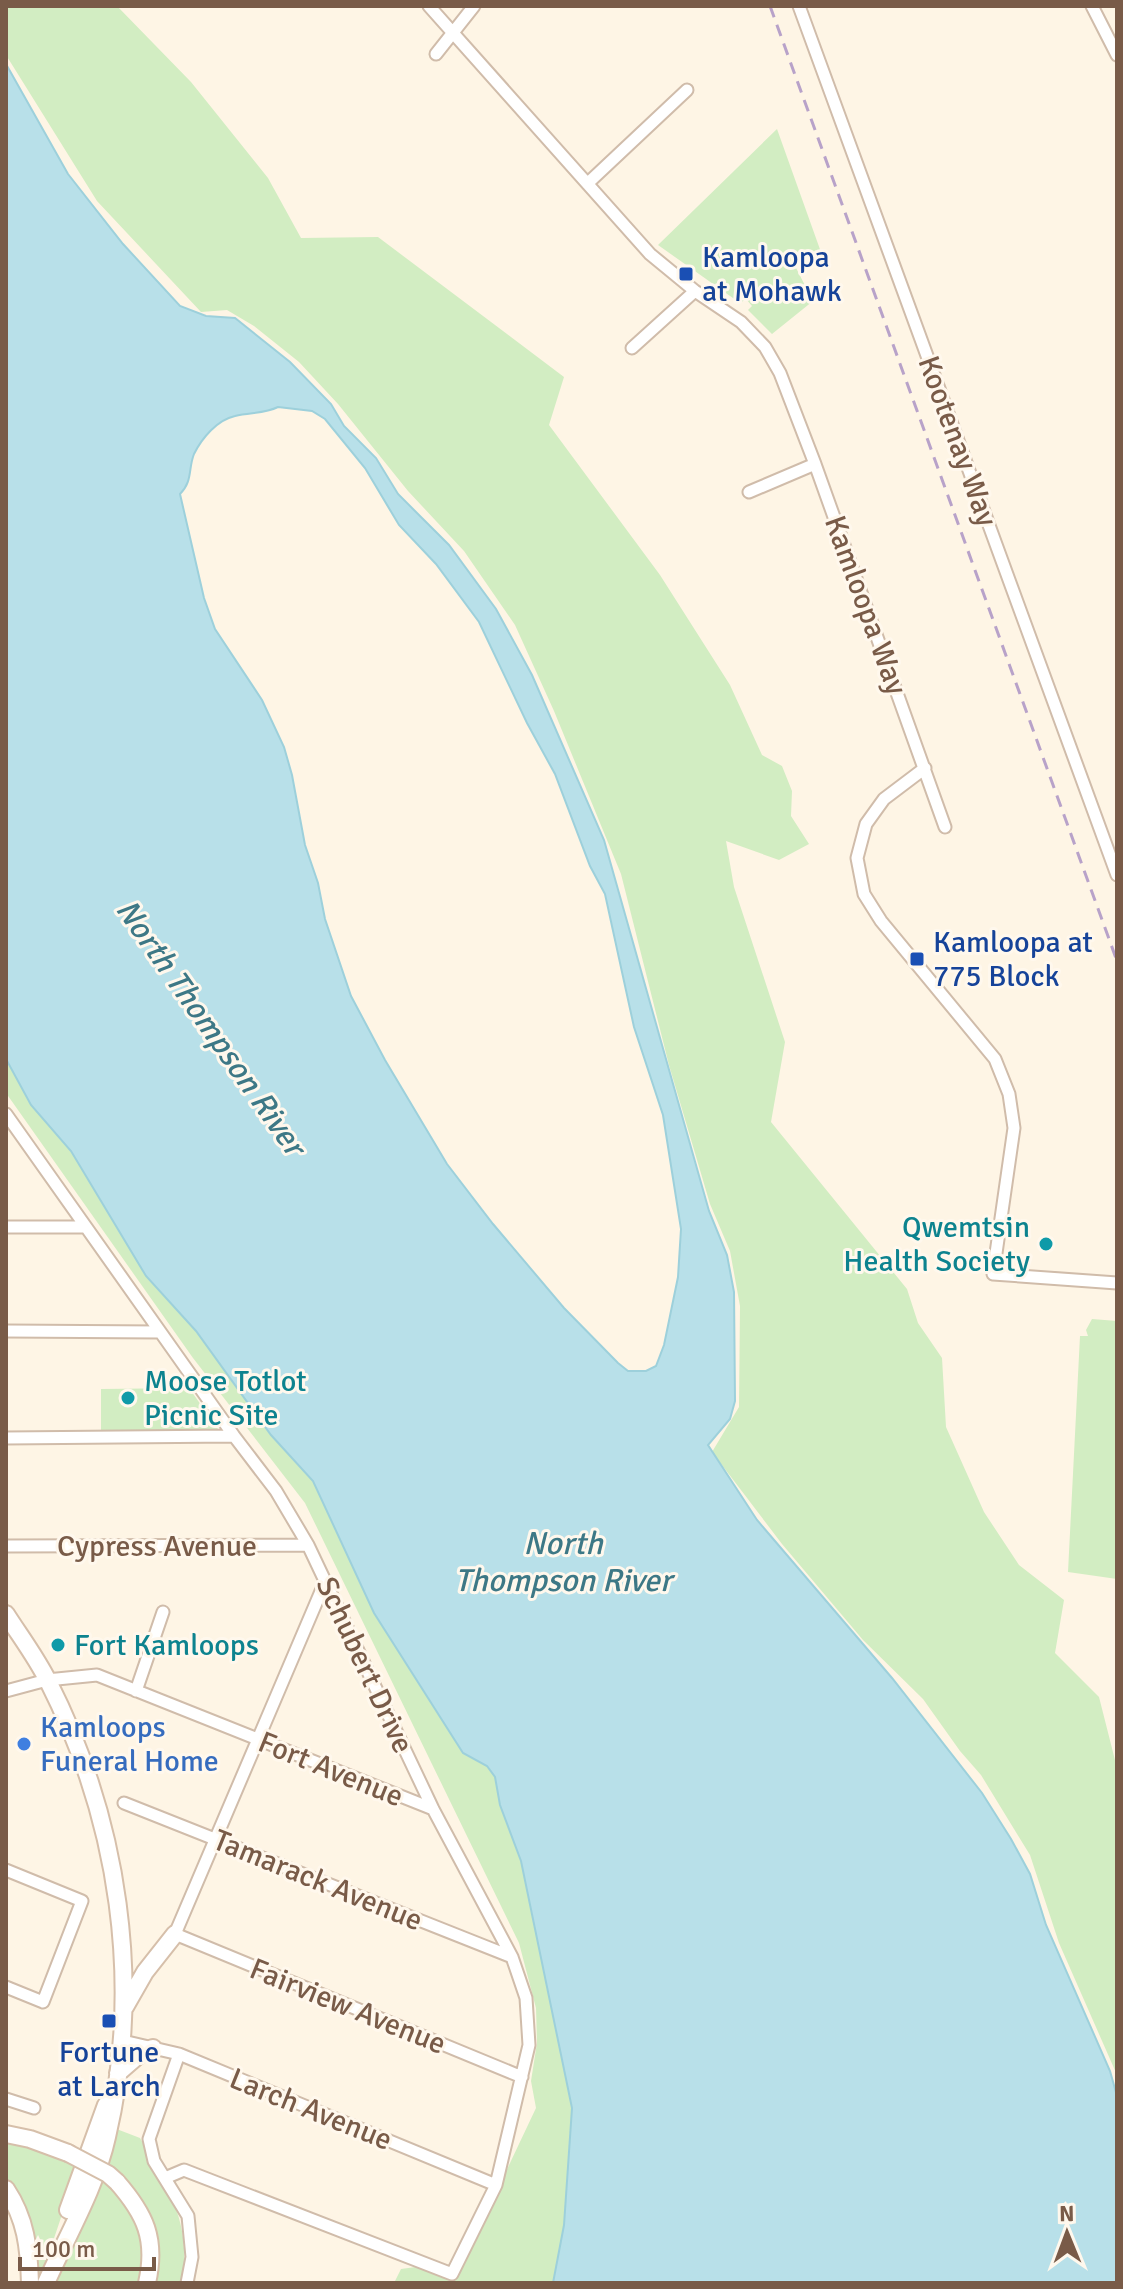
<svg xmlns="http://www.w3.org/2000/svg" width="1123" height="2289" font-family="Signika,sans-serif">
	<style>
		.green { fill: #d2edc2 }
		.water { fill: #b8e0e9; stroke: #9dd0db; stroke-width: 2; fill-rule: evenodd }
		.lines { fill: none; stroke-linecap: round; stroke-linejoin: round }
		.street-casing { stroke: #d0bcaa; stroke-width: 15 }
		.secondary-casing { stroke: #d6bfaa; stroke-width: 20 }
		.street { stroke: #fff; stroke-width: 11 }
		.secondary { stroke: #fff; stroke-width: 16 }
		.rail { stroke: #b8a2c9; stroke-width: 3; stroke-dasharray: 12 8; stroke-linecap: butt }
		.secondary-bridge-casing { stroke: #d6bfaa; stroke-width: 20; stroke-linecap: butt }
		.secondary-bridge { stroke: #fff; stroke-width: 16 }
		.transit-dot { fill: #1a4fb4; stroke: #fff8ed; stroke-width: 3 }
		.culture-dot { fill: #0f9aa8; stroke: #fff8ed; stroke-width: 3 }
		.shop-dot { fill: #3f7fe0; stroke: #fff8ed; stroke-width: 3 }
		.labels { text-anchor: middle; stroke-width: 6; stroke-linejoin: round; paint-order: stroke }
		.transit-label { font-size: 30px; fill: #164399; stroke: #fff8ed; text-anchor: start }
		.street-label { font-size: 30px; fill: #795b48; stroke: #fff8ed }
		.culture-label { font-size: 30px; fill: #0d838f; stroke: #fff8ed; text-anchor: start }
		.shop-label { font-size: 30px; fill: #366cbe; stroke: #fff8ed; text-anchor: start }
		.water-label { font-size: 32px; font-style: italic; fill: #3d7886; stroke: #fff8ed }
	</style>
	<rect width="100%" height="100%" fill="#fef5e5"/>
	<path class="green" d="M6,6h111l74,76 77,96 33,60 77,-1 186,140 -15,48 111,150 70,110 32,70 20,11 10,25 -1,25 18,28 -30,16 -53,-19 8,46 51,155 -14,80 136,167 11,34 24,35 4,69 38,85 35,53 45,35 -9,53 44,44 18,71v307l-58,-132 -29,-88 -49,-80 -21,-24 -37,-52 -60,-59 -81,-96 -70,-92 27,-45 1,-101 -10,-55 -20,-47 -41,-139 -48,-191 -67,-163 -39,-86 -51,-74 -56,-60 -70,-87 -39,-42 -45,-36 -27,-16 -26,2 -104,-111 -91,-146z
		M777,129l45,126 -27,11 18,35 -41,33 -24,-24 4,-4 -6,-7 -6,4 -82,-58z
		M6,1059l25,46 40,46 200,284 42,46 61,132 89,140 24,13 8,11 5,28 21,56 51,247 -8,117 -11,58h-159l7,-14 22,-3 33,11 80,-169 -5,-27 6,-38 -1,-35 -17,-65 -214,-440 -112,-145 -187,-265z
		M1092,1319l25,2v258l-49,-7 12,-236h8l-2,-6z
		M189,1388l29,41 -117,2v-42z
		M114,2128l26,10c28,52 52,83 42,145h-31l3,-33 -50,-83z
		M6,2139l73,25 -40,119h-6l-27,-101z
		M101,2176c43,42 43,48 42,107h-90z"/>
	<path class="water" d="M6,64l62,110 55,70 57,62 26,10 29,2 55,44 41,42 13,22 32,32 22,36 51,51 47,64 36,66 72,165 105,371 18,44 7,37 1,109 -5,18 -22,26 49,75 135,158 90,115 29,46 19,35 16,51 64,146 7,25v187h-564l11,-58 8,-117 -51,-247 -21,-56 -5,-28 -8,-11 -24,-13 -89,-140 -61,-132 -42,-46 -75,-104 -50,-55 -75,-125 -40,-46 -25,-46zM278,407l34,4 13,8 40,49 34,57 37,39 43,58 48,101 28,51 35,92 15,28 29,133 29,88 18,114 -3,48 -14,68 -8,21 -10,5h-18l-10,-8 -54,-55 -71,-84 -46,-60 -62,-104 -34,-64 -26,-77 -7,-36 -13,-38 -13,-70 -8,-28 -22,-47 -47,-71 -11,-31 -24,-104c13,-13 8,-25 14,-40 8,-16 23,-34 41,-38 15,-4 29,-2 43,-9z"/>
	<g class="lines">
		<g class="street-casing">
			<path id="street" d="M429,6l221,248 45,37 46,31 24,25 15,26 35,91 130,363
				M799,6l318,869
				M1092,6l25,49
				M436,54l38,-48
				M588,183l99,-93
				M632,348l63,-57
				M749,492l66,-28
				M925,768l-41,31 -18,25 -9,34 7,36 17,27 114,138 14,35 5,34 -21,146 124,9
				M6,1114l228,322 42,55 32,54 125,264 79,148 14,41 3,47 -33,140 -44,89 -268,-104 -19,8
				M6,1227h78
				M6,1331l154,1
				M6,1438l228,-2
				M6,1546l302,-1
				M325,1582l-150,352 347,143
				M6,1691l41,-11 50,-5 336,134
				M136,1691l27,-79
				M124,1803l388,154
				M6,1870l76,31 -39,101 -37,-15
				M123,2041l56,13 317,131
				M179,2054l-30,85 5,22 34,55 4,41 -5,26
				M6,2099l28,9"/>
		</g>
		<g class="secondary-casing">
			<path id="secondary" d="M6,1614c14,22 30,43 42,67 71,140 95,302 59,456 -11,50 -40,99 -61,146
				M125,2007l20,-35 30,-38
				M118,2073l23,-20 12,-5
				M6,2134l24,5 38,14
				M117,2182c28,32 40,57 30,101
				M6,2189c20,30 23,59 24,94
				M68,2210l38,-105"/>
		</g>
		<use href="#street" class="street"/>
		<use href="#secondary" class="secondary"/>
		<path class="rail" d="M770,6l347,955"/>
		<g class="secondary-bridge-casing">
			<path id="secondary-bridge" d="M68,2153l40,21 9,8"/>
		</g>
		<use href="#secondary-bridge" class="secondary-bridge"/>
	</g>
	<g class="transit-dot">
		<rect x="678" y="266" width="16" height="16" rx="4"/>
		<rect x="909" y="951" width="16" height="16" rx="4"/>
		<rect x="101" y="2013" width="16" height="16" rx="4"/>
	</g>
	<g class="culture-dot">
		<circle cx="1046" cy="1244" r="8"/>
		<circle cx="128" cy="1398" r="8"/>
		<circle cx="58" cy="1645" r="8"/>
	</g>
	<circle class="shop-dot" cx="24" cy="1744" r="8"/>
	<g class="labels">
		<g class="transit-label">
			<text x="702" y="267">Kamloopa<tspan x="702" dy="34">at Mohawk</tspan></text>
			<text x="933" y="952">Kamloopa at<tspan x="933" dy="34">775 Block</tspan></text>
			<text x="109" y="2062" text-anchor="middle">Fortune<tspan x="109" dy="34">at Larch</tspan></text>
		</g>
		<g class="street-label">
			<text transform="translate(958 441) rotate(70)" y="10">Kootenay Way</text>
			<text transform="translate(866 605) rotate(70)" y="10">Kamloopa Way</text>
			<text x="157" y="1556">Cypress Avenue</text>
			<text transform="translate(365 1665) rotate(65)" y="10">Schubert Drive</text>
			<text transform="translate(331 1769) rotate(22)" y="10">Fort Avenue</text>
			<text transform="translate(318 1880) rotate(22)" y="10">Tamarack Avenue</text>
			<text transform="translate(348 2006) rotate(22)" y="10">Fairview Avenue</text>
			<text transform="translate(311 2109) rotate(22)" y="10">Larch Avenue</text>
		</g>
		<g class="culture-label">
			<text x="1030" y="1237" text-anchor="end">Qwemtsin<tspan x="1030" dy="34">Health Society</tspan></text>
			<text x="144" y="1391">Moose Totlot<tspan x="144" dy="34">Picnic Site</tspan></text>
			<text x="74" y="1655">Fort Kamloops</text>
		</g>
		<g class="shop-label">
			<text x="40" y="1737">Kamloops<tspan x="40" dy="34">Funeral Home</tspan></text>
		</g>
		<g class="water-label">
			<text transform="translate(211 1027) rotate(55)" y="11">North Thompson River</text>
			<text x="563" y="1554">North<tspan x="563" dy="37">Thompson River</tspan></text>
		</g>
	</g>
	<rect width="1123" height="2289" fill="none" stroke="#795b48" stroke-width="16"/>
	<g transform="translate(1067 2233) rotate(359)" stroke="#fff8ed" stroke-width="6" paint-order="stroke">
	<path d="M0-6L14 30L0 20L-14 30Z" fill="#795b48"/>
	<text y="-12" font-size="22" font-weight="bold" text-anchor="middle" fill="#795b48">N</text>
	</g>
	<path d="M20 2257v12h134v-12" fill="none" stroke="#795b48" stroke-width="4"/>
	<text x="32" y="2257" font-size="24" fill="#795b48" stroke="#fff8ed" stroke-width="6" paint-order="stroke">100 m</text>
</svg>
